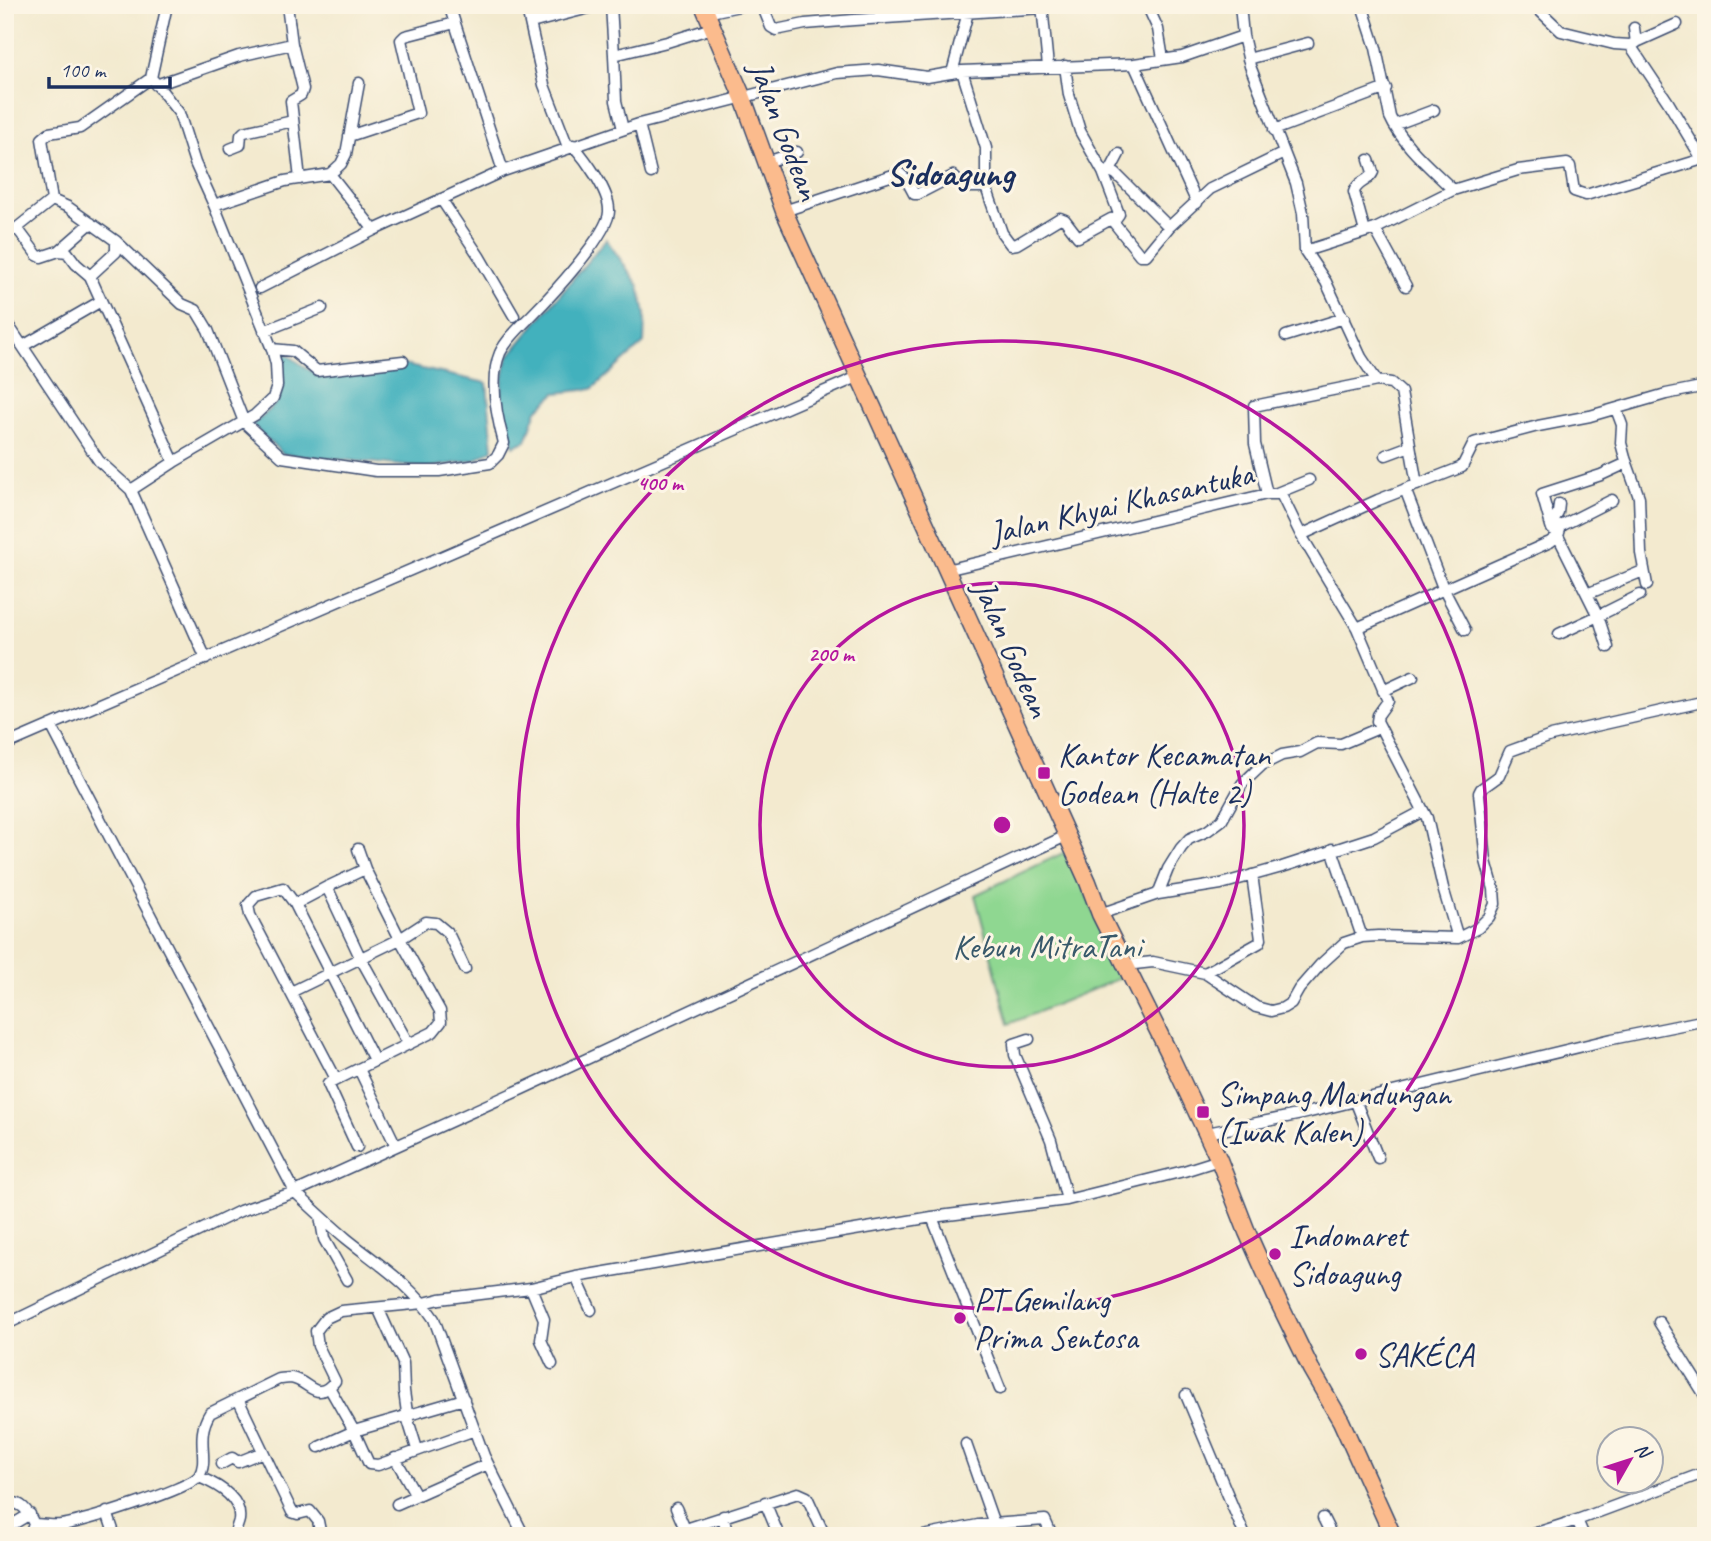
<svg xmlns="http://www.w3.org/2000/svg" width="1711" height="1541" font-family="Caveat,sans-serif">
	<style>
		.green { fill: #8fd791; stroke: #558378; stroke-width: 2 }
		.water { fill: #42b1bd; stroke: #2e708e; stroke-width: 2 }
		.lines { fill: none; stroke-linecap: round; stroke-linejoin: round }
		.street-casing { stroke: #3b4b6f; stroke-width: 13 }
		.primary-casing { stroke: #3b4b6f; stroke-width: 19 }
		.street { stroke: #fff; stroke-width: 10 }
		.primary { stroke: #fbbb8d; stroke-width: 16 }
		.ring { fill: none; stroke: #b5179e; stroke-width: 3.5 }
		.poi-dot { fill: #b5179e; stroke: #fcf5e5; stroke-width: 2.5 }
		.labels { text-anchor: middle; stroke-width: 6; stroke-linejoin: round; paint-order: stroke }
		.street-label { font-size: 33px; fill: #1b2f5e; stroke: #fcf5e5 }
		.poi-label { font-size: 33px; fill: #1b2f5e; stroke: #fcf5e5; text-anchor: start }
		.park-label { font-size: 33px; fill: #38596b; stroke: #fcf5e5 }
		.quarter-label { font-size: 37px; font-weight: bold; fill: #1b2f5e; stroke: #fcf5e5 }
		.centre { fill: #b5179e; stroke: #fcf5e5; stroke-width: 3.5 }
		.ring-label { font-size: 21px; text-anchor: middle; font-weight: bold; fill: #b5179e; stroke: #fcf5e5; stroke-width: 6; stroke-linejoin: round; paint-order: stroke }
	</style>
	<rect width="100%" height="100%" fill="#fcf5e5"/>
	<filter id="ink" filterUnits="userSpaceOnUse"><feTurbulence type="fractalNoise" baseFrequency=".0143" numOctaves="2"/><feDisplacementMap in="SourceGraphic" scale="14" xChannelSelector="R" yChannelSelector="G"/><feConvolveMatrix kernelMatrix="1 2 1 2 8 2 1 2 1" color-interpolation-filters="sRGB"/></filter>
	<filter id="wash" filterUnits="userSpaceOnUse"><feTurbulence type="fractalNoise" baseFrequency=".00686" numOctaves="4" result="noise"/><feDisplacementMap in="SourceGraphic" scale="28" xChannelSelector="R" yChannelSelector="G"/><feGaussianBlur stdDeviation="1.57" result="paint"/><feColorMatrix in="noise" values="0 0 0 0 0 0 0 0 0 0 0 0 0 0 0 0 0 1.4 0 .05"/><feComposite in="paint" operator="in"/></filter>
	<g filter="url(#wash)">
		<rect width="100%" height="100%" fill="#f3eacf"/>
		<path class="green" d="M1067,851l56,126 -114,47 -34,-129z"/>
		<path class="water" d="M606,239l33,47 6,27 -1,30 -52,46 -36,4 -19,17 -11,31 -12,5c-13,-37 -17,-51 -6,-89z
			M287,354l22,16 14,7 56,-11 25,-1 83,18 6,66 -18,11 -48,8 -144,-14 -31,-29c34,-27 29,-26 30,-68z"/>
	</g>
	<g filter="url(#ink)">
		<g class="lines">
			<g class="street-casing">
				<path id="street" d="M167,5l-16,73 -71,50 -31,5 -7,6 10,61 16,7 48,34 66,63 14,6 12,20 36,92 38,35 94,14h63l51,-8 8,-8 6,-12c-7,-25 -15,-64 -4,-90 6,-13 20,-26 31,-37 17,-17 80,-84 78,-106 0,-19 -23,-50 -36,-65
					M526,5l18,80 24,62
					M611,5l3,50
					M762,5l9,22 5,3 29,-6 49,-4 189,-12
					M1042,5l6,62
					M1147,5l11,24 5,30
					M1240,5l3,31 7,30 46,117 7,30 2,38 21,31 35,75 16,24 14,2 10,9 16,93
					M1362,5l14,43 14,69c13,29 41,51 63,73
					M1538,9l23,22 53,13 16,1 47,-21
					M706,13l38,-8
					M531,23l70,-18
					M1634,28l2,15
					M292,44l11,45 -2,6 -10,6 9,78
					M1630,45l38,57 34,57
					M1248,59l60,-16
					M1134,64l63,139
					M1065,66l4,29 11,36 23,41 7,-1 6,3 53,53
					M962,71l24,77v39l16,46 9,12 6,-1 43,-26 5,2 13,17 33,-18 29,36h6l23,-28 41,-38 74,-36
					M952,73l16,-61
					M154,81l25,32 16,50 19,42
					M156,85l83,-29 53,-12 -5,-39
					M639,124l12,49
					M1394,125l40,-15
					M623,129l-7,-28 -2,-46 53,-13 45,-14
					M1274,130l112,-42
					M349,136l69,-23 -17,-73 4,-4 50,-13
					M230,149l10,-4 1,-10 3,-3 49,-11
					M767,162l30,-10
					M503,171l136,-47 198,-51 41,-3 49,7 35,-6 172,-7 48,-7 61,-21
					M1110,171l9,-17
					M1103,172l16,42 -5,7
					M330,174l44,56
					M441,199l38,57 35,60
					M784,211l115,-38 7,6 8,15h4l35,-18 11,11h22
					M17,228l20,27 4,2 18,-6 8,1 9,12 14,12
					M1375,229l31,57
					M1365,232l-11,-40c3,-11 15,-10 19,-20l-4,-12
					M5,233l12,-5 35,-28
					M116,241v11l-26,24 84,186
					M59,251l32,-28
					M1305,251l70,-22 78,-39 65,-20 49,-6 3,2 4,25 12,4 120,-37
					M260,288l114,-58 129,-59 -54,-166
					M5,320l94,141 32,29 75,169
					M264,331l58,-23
					M1286,336l58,-18
					M23,346l78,-45
					M272,349l21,2 24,20 86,-10
					M1616,409l6,16 -1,18 4,15 14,39 2,56 6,32
					M1386,455l24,-9
					M1405,489l38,99 22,42
					M131,490l43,-28 81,-47 18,-17 4,-12 -1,-22 -4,-15 -58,-144 71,-24 45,-7 11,-10 5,-10 13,-71
					M1277,493l32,-13
					M1267,494l-12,-50 -1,-38 123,-25
					M1551,526l-9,-32 59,-19 26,-12
					M1552,529l-1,-3 7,-13 1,-9
					M1301,535l77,-35 84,-33 12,-24 3,-1 61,-16 52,-10 76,-22 40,-8
					M1558,536l40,80 42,-21
					M946,570l321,-76h14l20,41 56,93 31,73 -10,14 -1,6 50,97 16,70 15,50
					M1587,594l56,-23
					M1357,628l193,-86 8,-6 3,-10 51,-26
					M1559,634l39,-18 10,31
					M1383,691l30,-14
					M51,725l244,467c17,16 34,32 52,47 31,25 65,46 87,80l50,137 40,80
					M5,745l855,-369
					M358,849l7,20
					M1332,849l30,88
					M327,887l38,-18 35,70 40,72 1,11 -8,10 -105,52 29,63
					M1158,894l63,-10 61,-17 92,-30 49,-26
					M295,904l32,-17 33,70 48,86
					M1100,914l58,-20 10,-25 13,-21 8,-9 18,-8 15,-11 20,-36 20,-19 20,-10 18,-3 17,-9 24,1 38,-16
					M1125,965l28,-3 52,11 51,34 15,4 12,-3 8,-5 8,-14 21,-24 24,-22 18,-6 16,-1 80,2 20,-10 11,-11 6,-13 -1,-15 -8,-28 -7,-68 2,-4 18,-13 11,-25 41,-15 155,-35
					M1205,973l54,-30 2,-4 -9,-64
					M291,992l109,-53 26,-17 10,1 12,10 17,36
					M1029,1039l-15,5 1,11 36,85 16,60
					M359,1069l37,77
					M336,1079l-86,-164 -2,-10 8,-9 27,-8 12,16 79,156
					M1355,1100l23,58
					M1207,1133l95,-19 310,-75 94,-19
					M320,1216l4,23 23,41
					M576,1277l15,33
					M531,1288l13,31 -3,21 11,24
					M378,1308l25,55 1,28 4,29 9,29
					M1659,1322l47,75
					M5,1325l235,-114 55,-19 227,-103 544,-253
					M329,1387l25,44 110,-32
					M1000,1389l-68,-172 135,-17 117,-29 35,-11
					M1186,1395l59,141
					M238,1399l54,113 6,2 12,-3 8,10 3,15
					M966,1444l28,80
					M319,1447l35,-16 15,33 9,1 97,-35
					M395,1458l21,37
					M221,1464l11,-6 6,4 25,-10
					M199,1477c17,7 43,21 40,43 -1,5 -4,10 -4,16
					M765,1502l14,34
					M5,1504c16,-5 23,7 29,20 9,0 19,2 27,1 20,-2 129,-36 138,-49 11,-17 -5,-38 11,-63l69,-34c4,0 8,-1 12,-1 19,3 25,26 44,3l-17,-35 -2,-15 10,-13 15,-7 83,-8 16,-4 91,-11 45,-11 356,-60
					M397,1504l90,-40
					M676,1508l9,21
					M107,1512l8,24
					M723,1516l5,20
					M1323,1518l9,18
					M1577,1520l7,16
					M61,1525l4,11
					M983,1525l2,11
					M5,1529l25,-15
					M30,1536l4,-12
					M664,1536l134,-43 9,4 18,39
					M923,1536l55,-11 67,-5 7,16
					M1527,1536l50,-16 129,-48"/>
			</g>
			<g class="primary-casing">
				<path id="primary" d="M703,5l40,93 41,113 304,671 12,32 69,139 50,107 28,72 30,67 34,70 30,52 52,115"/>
			</g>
			<use href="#street" class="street"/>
			<use href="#primary" class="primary"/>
		</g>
	</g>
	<g class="ring">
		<circle cx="1002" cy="825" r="242"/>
		<circle cx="1002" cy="825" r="484"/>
	</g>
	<g class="poi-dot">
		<rect x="1037" y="766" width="14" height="14" rx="3.5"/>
		<rect x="1196" y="1105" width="14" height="14" rx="3.5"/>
		<circle cx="1275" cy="1254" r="7"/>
		<circle cx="960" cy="1318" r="7"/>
		<circle cx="1361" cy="1354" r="7"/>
	</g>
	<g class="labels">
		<g class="street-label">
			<text transform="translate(786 130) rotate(69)" y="12">Jalan Godean</text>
			<text transform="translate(1121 502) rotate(-13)" y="12">Jalan Khyai Khasantuka</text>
			<text transform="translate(1013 648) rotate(66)" y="12">Jalan Godean</text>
		</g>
		<g class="poi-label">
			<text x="1058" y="766">Kantor Kecamatan<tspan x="1058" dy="38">Godean (Halte 2)</tspan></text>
			<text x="1217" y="1105">Simpang Mandungan<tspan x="1217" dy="38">(Iwak Kalen)</tspan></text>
			<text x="1289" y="1247">Indomaret<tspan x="1289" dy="38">Sidoagung</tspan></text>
			<text x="974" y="1311">PT Gemilang<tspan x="974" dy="38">Prima Sentosa</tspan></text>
			<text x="1375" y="1366">SAKÉCA</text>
		</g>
		<g class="park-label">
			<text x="1047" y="958">Kebun MitraTani</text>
		</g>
		<g class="quarter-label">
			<text x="950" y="185">Sidoagung</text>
		</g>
	</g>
	<circle cx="1002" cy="825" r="10" class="centre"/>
	<g class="ring-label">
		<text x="660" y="490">400 m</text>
		<text x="831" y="661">200 m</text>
	</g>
	<rect width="1711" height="1541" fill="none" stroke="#fcf5e5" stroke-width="28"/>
	<g transform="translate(1630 1460) rotate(51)"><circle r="33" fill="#fcf5e5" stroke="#a2a6af" stroke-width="2"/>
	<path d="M0-5L12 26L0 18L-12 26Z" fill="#b5179e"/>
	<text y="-10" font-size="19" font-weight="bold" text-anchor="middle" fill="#1b2f5e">N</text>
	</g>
	<path d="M49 77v10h121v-10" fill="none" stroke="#1b2f5e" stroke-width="3.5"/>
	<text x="60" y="77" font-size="21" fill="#1b2f5e" stroke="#fcf5e5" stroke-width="5" paint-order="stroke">100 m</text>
</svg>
